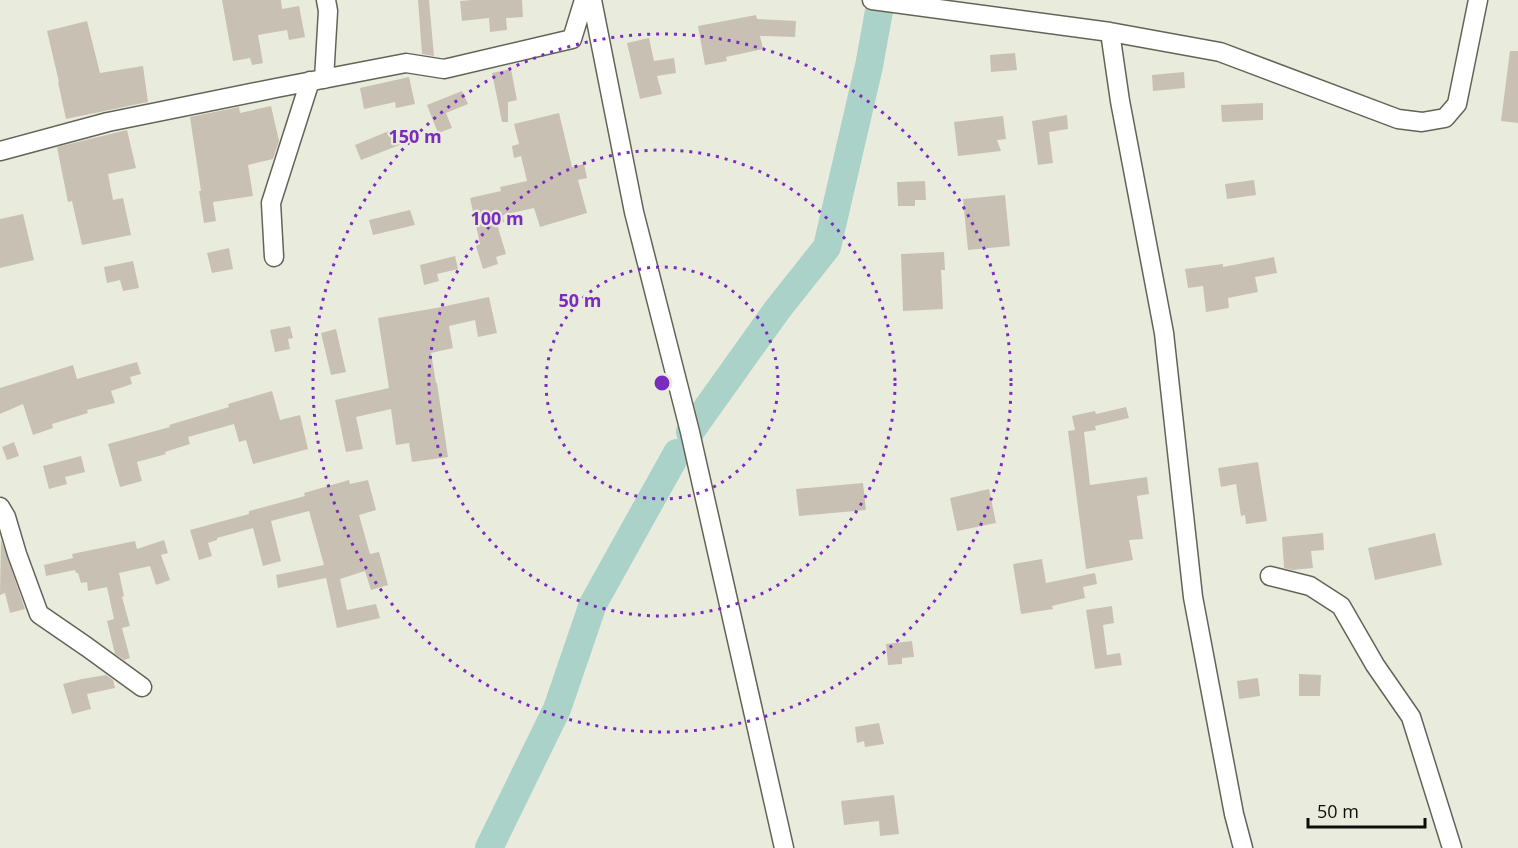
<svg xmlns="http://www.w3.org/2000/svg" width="1518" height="848" font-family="'Open Sans',sans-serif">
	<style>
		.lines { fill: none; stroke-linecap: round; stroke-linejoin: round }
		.river { stroke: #abd2c8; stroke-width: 28 }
		.building { fill: #c8c0b3 }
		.minor-casing { stroke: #626456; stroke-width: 21 }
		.minor { stroke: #fff; stroke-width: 18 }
		.ring { fill: none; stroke: #7b2cbf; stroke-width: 3; stroke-dasharray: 3 6 }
		.centre { fill: #7b2cbf; stroke: #e9ecdd; stroke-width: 3 }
		.ring-label { font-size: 18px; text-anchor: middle; font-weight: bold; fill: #7b2cbf; stroke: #e9ecdd; stroke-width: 4.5; stroke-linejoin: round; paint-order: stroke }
	</style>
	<rect width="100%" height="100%" fill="#e9ecdd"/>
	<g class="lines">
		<path class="river" d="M690,432l87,-122 50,-63 42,-181 12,-66
			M489,848l68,-139 36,-105 84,-151"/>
	</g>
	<path class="building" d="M222,0h59l1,9 17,-3 6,31 -16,3 -2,-10 -29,5 5,28 -11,2 -2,-7 -17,3z
		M418,0h11l5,56 -12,-2z
		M472,0h50l1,17 -17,1 1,12 -17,2 -1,-14 -27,3 -2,-20z
		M756,15l1,4 39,2 -1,16 -35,-1 3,13 -37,8 1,4 -22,4 -7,-39z
		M87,21l13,52 43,-7 5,36 -82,17 -8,-37h1l-12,-51z
		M649,38l5,23 20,-3 2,15 -19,3 5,18 -22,5 -13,-56z
		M1510,51h8v72l-17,-2z
		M1015,53l2,17 -26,2 -1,-17z
		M511,69l6,31 -9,2v20h-6l-10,-49z
		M1184,72l1,16 -32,3 -1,-16z
		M409,77l6,27 -19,4 -1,-6 -31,7 -4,-21z
		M462,91l6,13 -22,9 6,15 -14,5 -11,-28z
		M1263,103v17l-41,2 -1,-17z
		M271,106l8,35 -6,18 -25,6 5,31 -40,6 3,19 -12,2 -5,-32h2l-11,-74 49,-10 1,6z
		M559,113l13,54 12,-3 3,14 -9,2 9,33 -47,14 -6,-19 -31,7 1,7 -7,2 9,30 -10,3 2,7 -15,5 -7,-23 4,-2 -10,-46 31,-7 -1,-4 27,-6 -6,-25 -7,2 -2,-12 7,-2 -5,-20z
		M1067,115l1,14 -19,3 4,31 -15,2 -6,-44z
		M1003,116l3,23 -9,1 4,11 -43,5 -4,-34z
		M396,128l6,16 -41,16 -6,-15z
		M127,130l9,38 -28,6 5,26 10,-2 8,37 -49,10 -10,-44 -4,1 -11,-55z
		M1254,180l2,15 -29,4 -2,-15z
		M925,181l1,19h-11v6h-17l-1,-24z
		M1005,195l5,51 -42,4 -5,-51z
		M410,210l5,15 -42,10 -4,-15z
		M23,214l11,46 -34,8v-49z
		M229,248l4,21 -21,4 -5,-20z
		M944,252l1,18h-4l2,39 -40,2 -2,-57z
		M455,256l3,13 -21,5 2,7 -15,4 -4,-20z
		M1274,257l3,16 -22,4 3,15 -30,6 1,10 -23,4 -3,-26 -15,2 -3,-19 38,-5v3z
		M133,261l6,27 -16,3 -3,-11 -13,3 -3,-16z
		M489,297l8,36 -19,4 -3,-17 -26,6 4,22 -22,5 5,30h1l11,74 -36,5 -3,-19 -13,2 -5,-36 -35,8 7,32 -17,3 -11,-52 54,-12 -11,-70 58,-10z
		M290,326l3,12 -5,1 2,10 -15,3 -5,-22z
		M336,329l10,43 -15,3 -10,-42z
		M137,362l4,12 -11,3 2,7 -21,7 4,12 -28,7 1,3 -36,11 1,4 -20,7 -10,-31 -23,10v-26l73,-23 4,14z
		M272,391l8,29 20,-5 8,34 -55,15 -7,-24 -7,2 -5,-18 -46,13 2,7 -25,8 1,2 -29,8 5,19 -22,6 -12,-43 62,-17 -1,-2 60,-18 -1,-3z
		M1126,407l3,11 -34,8 1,4 -12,2 6,53 57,-8 2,17 -12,2 6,43 -14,1 4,20 -47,9 -18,-138 7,-1 -3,-14 23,-5 1,3z
		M14,442l5,14 -12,4 -5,-13z
		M81,456l4,16 -20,5 2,7 -18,5 -6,-23z
		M1258,462l9,59 -21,3 -1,-9 -4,1 -5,-32 -15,3 -3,-19z
		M349,480l1,4 18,-4 8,30 -17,5 11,39 9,-2 9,33 -17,5 -6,-19 -25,8 7,31 29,-6 4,14 -43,10 -11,-50 -48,10 -2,-13 48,-10 -15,-54 -38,10 10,40 -18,5 -10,-38 -36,10v2l-9,3 4,13 -13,4 -9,-30 59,-16v-3l56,-15 -1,-3z
		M863,483l3,27 -67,6 -3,-27z
		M989,489l7,34 -39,8 -7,-33z
		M1323,533l1,17 -13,1 2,17 -20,2 -9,-2 -2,-31z
		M1435,533l7,32 -67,15 -7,-32z
		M1,539l24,70 -15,4 -5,-20 -5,2z
		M164,540l4,13 -7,2 9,25 -14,5 -6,-19 -31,7 5,23 -2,1 8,29 -8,2 8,30 -6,2 -9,-6 -8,-33 7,-2 -7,-32 -19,4 -1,-9 -6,1 -3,-10h-2l-1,-3 -29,6 -2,-11 29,-7 -1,-4 63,-13 2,8z
		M1042,559l4,24 49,-10 2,11 -14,3 2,11 -33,8 1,3 -32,5 -8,-50z
		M1112,606l2,17 -11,2 4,30 13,-2 2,12 -27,4 -9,-59z
		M912,641l2,16 -12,1v6l-14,1 -2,-21z
		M1299,674l22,1 -1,21h-21z
		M106,675l7,5 2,8 -28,6 4,15 -19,5 -9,-30 19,-5z
		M1258,678l2,18 -21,3 -2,-18z
		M879,723l5,21 -19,3 -1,-6 -7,2 -2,-16z
		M894,795l5,39 -19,2 -1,-15 -35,4 -3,-24z"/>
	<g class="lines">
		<g class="minor-casing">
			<path id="minor" d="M592,0l42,212 56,220 94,416
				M872,0l238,32 110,20 178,67 24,3 23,-4 12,-14 21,-104
				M1110,32l10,69 44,232 29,264 41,217 9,34
				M324,79l4,-68 -2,-11
				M0,151l108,-29 168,-34 130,-25 38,6 128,-30 12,-39
				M274,257l-3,-54 39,-122
				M0,507l6,10 11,37 22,60 48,33 55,40
				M1270,576l40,10 31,20 34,59 36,52 41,131"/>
		</g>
		<use href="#minor" class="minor"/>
	</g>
	<g class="ring">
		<circle cx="662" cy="383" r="116"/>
		<circle cx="662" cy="383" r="233"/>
		<circle cx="662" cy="383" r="349"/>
	</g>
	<circle cx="662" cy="383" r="9" class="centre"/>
	<g class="ring-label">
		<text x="415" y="143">150 m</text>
		<text x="497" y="225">100 m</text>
		<text x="580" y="307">50 m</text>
	</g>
	<path d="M1308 818v9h117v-9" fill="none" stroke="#0d0e09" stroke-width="3"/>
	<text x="1317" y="818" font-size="18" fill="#0d0e09" stroke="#e9ecdd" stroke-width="4.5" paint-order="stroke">50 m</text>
</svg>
